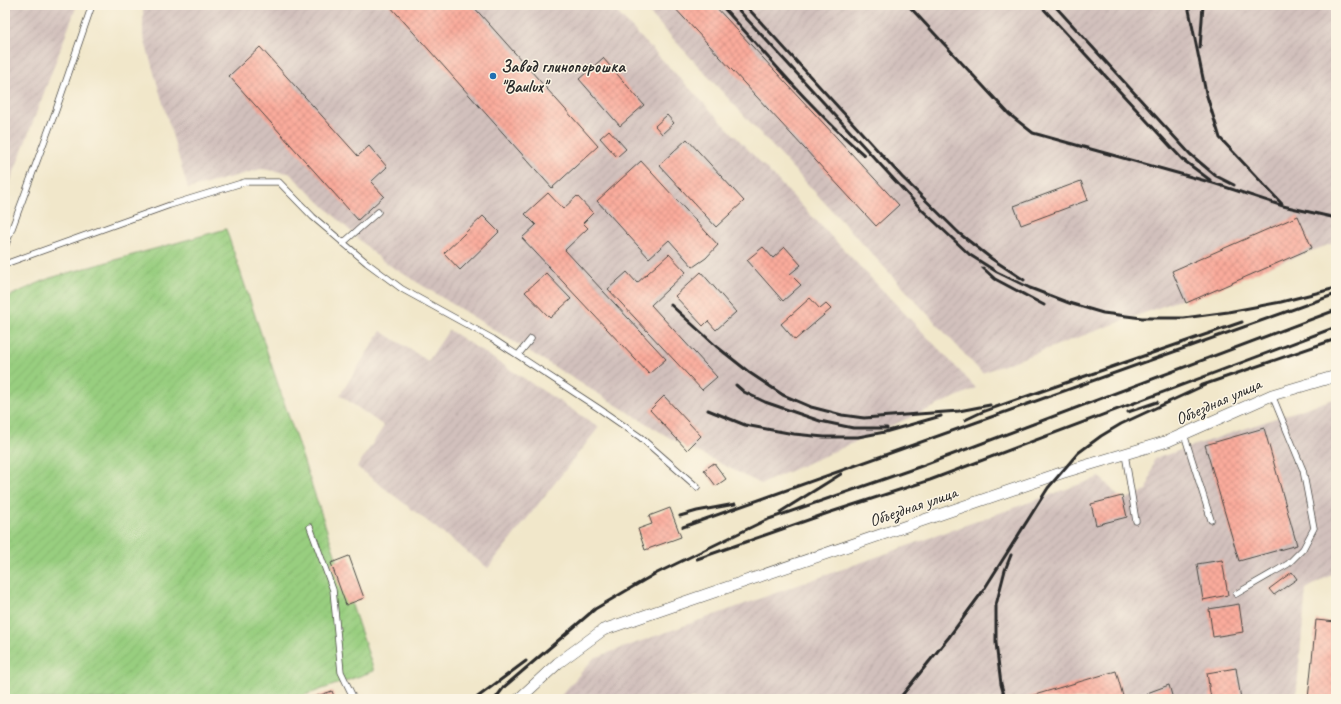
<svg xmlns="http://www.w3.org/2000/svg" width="1341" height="704" font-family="Caveat,sans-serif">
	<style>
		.industrial { fill: url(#industrial-furrows) }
		.garden { fill: url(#garden-furrows); stroke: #627c55 }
		.building { fill: url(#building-cross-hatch) }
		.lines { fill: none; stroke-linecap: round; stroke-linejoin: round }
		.service-casing { stroke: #494743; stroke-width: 7 }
		.minor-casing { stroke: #494743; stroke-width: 12 }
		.service { stroke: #fff; stroke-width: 5.5 }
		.minor { stroke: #fff; stroke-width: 11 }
		.rail { stroke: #2b2b2b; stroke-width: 3 }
		.poi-dot { fill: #1f6fb2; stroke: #fcf5e5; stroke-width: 1.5 }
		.labels { text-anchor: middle; stroke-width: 3; stroke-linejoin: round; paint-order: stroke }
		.poi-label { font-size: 17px; font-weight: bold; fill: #2b2b2b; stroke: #fcf5e5; text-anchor: start }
		.street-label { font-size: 17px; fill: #2b2b2b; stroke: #fcf5e5 }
	</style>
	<defs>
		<pattern id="industrial-furrows" width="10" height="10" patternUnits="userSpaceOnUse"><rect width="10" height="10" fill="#d1c0bc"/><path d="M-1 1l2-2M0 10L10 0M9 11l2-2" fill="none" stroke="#b4a5a2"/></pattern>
		<pattern id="garden-furrows" width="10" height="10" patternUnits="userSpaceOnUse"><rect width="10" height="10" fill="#98ce7f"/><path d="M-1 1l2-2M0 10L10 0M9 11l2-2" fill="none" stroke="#83b16e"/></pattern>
		<pattern id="building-cross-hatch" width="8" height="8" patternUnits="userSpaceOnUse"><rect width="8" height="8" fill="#faab9b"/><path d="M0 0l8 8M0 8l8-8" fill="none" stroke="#d69386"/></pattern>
	</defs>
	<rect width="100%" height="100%" fill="#fcf5e5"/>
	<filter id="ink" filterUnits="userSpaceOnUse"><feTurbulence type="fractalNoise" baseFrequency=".025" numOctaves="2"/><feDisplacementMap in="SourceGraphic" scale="8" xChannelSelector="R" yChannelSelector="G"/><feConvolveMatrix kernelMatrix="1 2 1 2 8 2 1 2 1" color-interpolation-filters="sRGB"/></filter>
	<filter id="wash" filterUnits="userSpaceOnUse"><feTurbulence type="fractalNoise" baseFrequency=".012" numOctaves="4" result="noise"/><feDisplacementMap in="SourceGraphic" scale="16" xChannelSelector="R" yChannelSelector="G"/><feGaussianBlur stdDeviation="0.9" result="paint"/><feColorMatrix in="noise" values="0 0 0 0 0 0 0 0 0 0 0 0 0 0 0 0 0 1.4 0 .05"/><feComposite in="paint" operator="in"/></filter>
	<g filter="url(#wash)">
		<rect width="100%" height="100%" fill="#f1e7ca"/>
		<path class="industrial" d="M5,5h72l-72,191z
			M143,5h467l366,383 -215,96 -91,-46 -289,-178 -92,-87 -28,-4 -73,20 -45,-154z
			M642,5h694v237l-354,131z
			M449,330l150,97 -111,141 -131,-101 27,-41 -44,-31 41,-64 47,30z
			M1336,398v174l-30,17 -10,110h-738l36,-41 506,-181 22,23 25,-9 7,-32z"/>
		<path class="garden" d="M226,229l148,442 -80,28h-289v-401l45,-20z"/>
		<g id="blocks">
			<path class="building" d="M389,5h83l126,141 -46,42z
				M672,5h42l185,200 -23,21z
				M260,47l98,109 11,-10 18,21 -16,15 13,14 -26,24 -129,-144z
				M603,58l41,47 -24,21 -41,-47z
				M667,115l7,8 -12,11 -7,-8z
				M609,130l17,19 -9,8 -17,-19z
				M687,139l57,62 -28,26 -57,-62z
				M641,161l77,84 -12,13 -13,9 -24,-27 -20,18 -52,-57z
				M1081,181l7,19 -67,25 -7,-19z
				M548,193l15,16 14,-13 16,17 -10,10 5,5 -23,22 101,109 -17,15 -127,-136 14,-13 -11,-11z
				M483,216l16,16 -39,38 -16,-17z
				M1298,216l14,32 -126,55 -14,-32z
				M763,247l10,11 12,-11 16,18 -11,9 11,11 -18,16 -36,-41z
				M669,254l17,18 -35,33 66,72 -15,13 -94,-101 19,-17 10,11z
				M701,272l35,40 -20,18 -8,-9 -5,5 -28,-30z
				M546,273l25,26 -21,19 -25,-26z
				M810,298l10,11 6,-5 5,5 -36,31 -14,-16z
				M664,396l37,40 -14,14 -37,-40z
				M1264,428l33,117 -58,16 -34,-116z
				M714,463l12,16 -10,7 -12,-16z
				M1122,496l5,21 -31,8 -5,-21z
				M670,508l11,29 -36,13 -7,-21 14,-5 -3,-8z
				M349,556l15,42 -18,7 -15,-42z
				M1222,560l6,35 -25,5 -6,-36z
				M1292,572l5,7 -23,16 -5,-6z
				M1239,604l4,28 -30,5 -4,-28z
				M1316,620l20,2v77h-28z
				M1236,668l5,31h-30l-4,-26z
				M1116,671l7,25 -11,3h-91z
				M1169,685l4,14h-24l-2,-6z
				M332,691l3,8h-26z"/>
		</g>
	</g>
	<g filter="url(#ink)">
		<use href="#blocks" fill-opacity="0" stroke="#494743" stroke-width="1"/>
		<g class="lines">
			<g class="service-casing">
				<path id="service" d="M343,243l35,-31
					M5,247l51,-137 36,-105
					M5,264l165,-59 75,-23h34l34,35 54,46 35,26 91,50 105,69 42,29 57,50
					M518,355l13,-16
					M1184,434l27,86
					M1125,454l11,67
					M310,527l23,63 8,82 13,27
					M1236,594l52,-30 15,-15 11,-21 -11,-58 -31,-75"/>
			</g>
			<g class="minor-casing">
				<path id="minor" d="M519,699l39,-36 45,-33 458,-157 107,-32 104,-46 64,-19"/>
			</g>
			<use href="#service" class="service"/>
			<use href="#minor" class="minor"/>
			<path class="rail" d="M721,5c47,51 91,105 143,150
				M734,5l188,205 48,45 27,17 33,16 39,15 34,10 39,5h42l44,-6 53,-10 55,-14
				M745,5l157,172 58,57 32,25 32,21
				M908,5l101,109 24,19 180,50 70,23 53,12
				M1040,5l142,154 28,21
				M1054,5l136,149 26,22 18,9
				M1188,5l18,88 14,45 62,66
				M1200,48l3,-43
				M983,268l12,11 49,26
				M671,305l45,41 34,27 33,22 28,12 31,8 22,3 95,-7 31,-6
				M736,385l8,7 21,10 55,19 33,7h34
				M1200,386l136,-47
				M708,410l37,15 49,9 30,3h34l27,-5 56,-16
				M1128,412l29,-10
				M965,420l17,-8 34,-12 226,-78
				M780,512l61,-38
				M680,516l17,-5 38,-7
				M683,527l653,-233
				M697,559l131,-46 102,-33 406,-153
				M475,699l51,-38
				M495,699l9,-12 91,-78 58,-34 113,-55 153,-53 417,-157
				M899,699l50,-62 34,-46 65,-103 30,-35 23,-17 20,-12 84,-39
				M1005,699l-4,-15 -5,-41v-38l9,-35 6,-15"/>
		</g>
	</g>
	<circle class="poi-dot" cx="493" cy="76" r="4"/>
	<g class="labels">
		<g class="poi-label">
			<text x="501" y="72">Завод глинопорошка<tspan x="501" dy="20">"Baulux"</tspan></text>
		</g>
		<g class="street-label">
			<text transform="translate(1218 401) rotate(-24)" y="6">Объездная улица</text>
			<text transform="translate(913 506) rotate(-19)" y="6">Объездная улица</text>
		</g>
	</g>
	<rect width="1341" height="704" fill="none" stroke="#fcf5e5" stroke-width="20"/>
</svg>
